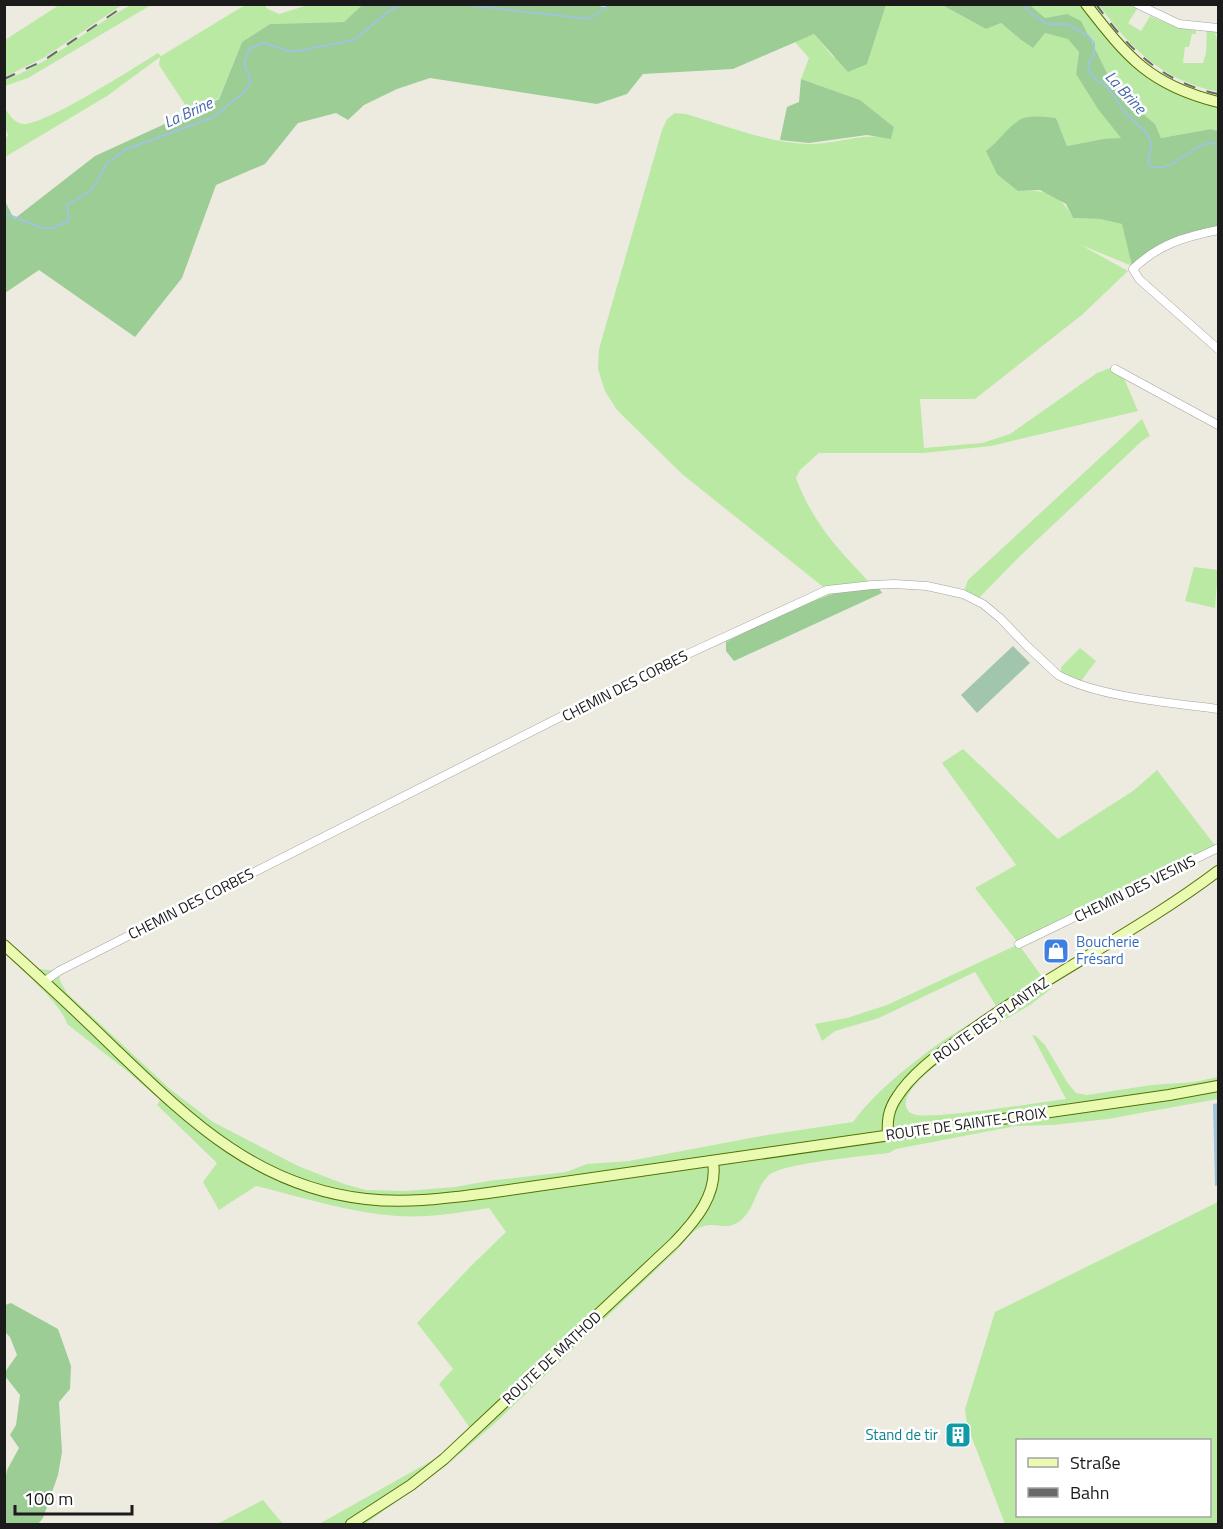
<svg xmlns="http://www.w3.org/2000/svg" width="1223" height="1529" font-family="'Titillium Web',sans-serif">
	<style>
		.grass { fill: #bae9a4; fill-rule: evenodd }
		.forest { fill: #9bcd94 }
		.cemetery { fill: #a1c6ad }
		.water { fill: #9fc4dc }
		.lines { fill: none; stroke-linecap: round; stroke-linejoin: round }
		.stream { stroke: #9fc4dc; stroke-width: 2 }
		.street-casing { stroke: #a2a2a2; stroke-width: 9 }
		.secondary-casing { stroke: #527103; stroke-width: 12 }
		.street { stroke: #fff; stroke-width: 8 }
		.secondary { stroke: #eafab1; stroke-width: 10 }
		.rail { stroke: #696969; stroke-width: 2; stroke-dasharray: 12 12; stroke-linecap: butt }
		.labels { text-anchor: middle; stroke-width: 5; stroke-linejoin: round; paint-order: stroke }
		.street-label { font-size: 15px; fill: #1b1b1b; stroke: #fff }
		.shop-label { font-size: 15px; fill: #366cbe; stroke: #fff; text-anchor: start }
		.culture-label { font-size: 15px; fill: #0d838f; stroke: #fff; text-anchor: end }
		.water-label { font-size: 16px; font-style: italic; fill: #4768ab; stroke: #fff }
	</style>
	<rect width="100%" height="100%" fill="#edebe0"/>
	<path class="grass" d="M59,5h63l-77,52 -40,20v-37z
		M131,5h20l-123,73 -23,8v-6c47,-17 82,-52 126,-75z
		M245,5h19l4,4 11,5 29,-9h54l-18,17 -74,2 -28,18 -23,56 -29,14 -31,-47 1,-8 -53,39 -102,61v-17l3,-5 -3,-7 -1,-21c6,8 10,17 21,17 23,-1 109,-56 133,-71l3,3z
		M886,5h56l44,24 15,-6 19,16 25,-6 23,5 11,14 -3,22 22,34 24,31h-19l-36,7 -11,-28c-35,-3 -36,0 -59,25l21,48c26,-1 42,2 55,27l27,1 23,5 9,42 -51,-21 47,26 -45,43 -108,85h-55l4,49 58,-5 28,-9 87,-61 16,-6 10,9 15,35 -147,35 -67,7h-105l-19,17 -4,8c18,47 42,71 76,107l-78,23 -68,34 -6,-3 107,-49 -145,-116 -65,-64 -12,-19 -7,-22 1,-20 63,-219 5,-11 8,-6 11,1c38,11 82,29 122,30 27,1 56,-13 83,-5l3,-12 -34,-27 -59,-21 8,-21 -14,-16 19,-8 19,23 34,7z
		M1030,5h55l67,71 66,26v29l-7,-2 -50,9 -6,-14 -39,-33 -11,-22 -38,-55 -22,4z
		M1099,5h33l5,4 -9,14 13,8 9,-15 28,12 18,2v4h-4l-3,13h-4l-2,16h20l3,-10 1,-25h11v4l-3,1 3,9v50c-57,-13 -85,-41 -119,-87z
		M1142,419l8,17 -7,4 -124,117 -42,43 -14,-6 5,-14z
		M1194,567l24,3 -3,38 -30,-7z
		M1080,648l16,13 -15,20 -20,-9v-5z
		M963,749l95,90 75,-48 24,-21 60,78 -198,97 32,44 -21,16 -68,40c-4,7 -11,9 -18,14 -12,9 -28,22 -36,36 -4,7 -3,16 5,19 15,7 128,-12 153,-15l-34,-64 4,1 9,9 22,37 9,11 11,2 64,-10 43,-3 24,-5v22l-110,20 -55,6 -37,1 -120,23 -7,4c-22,3 -109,10 -121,23 -14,14 -13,38 -33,48 -8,4 -14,1 -23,1 -16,-1 -26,15 -35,25l-183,174 -46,40 -83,60h-46l121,-68 30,-28 -31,-44 14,-15 -36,-46 54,-57 35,-34 -17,-24c-31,5 -61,10 -92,8 -48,-3 -95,-19 -141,-30l-37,24 -16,-28 14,-19 -60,-58 3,-5 -33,-29 -60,-47c-5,-20 -47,-55 -62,-70l-1,-16 34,31 21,2 1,10 7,12 103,96 43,33 85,44 46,18 22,6 40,1 49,-4 33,-6 78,-9 21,-8 42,-3 138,-26 86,-13c21,-29 53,-54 81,-75 20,-15 43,-26 62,-41l-21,-34 -96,46 -44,13 -13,10 -7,-17 32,-6 40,-13 132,-61 -44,-56 41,-23 -74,-102z
		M1218,1202v322h-213l-38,-99 -2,-16 30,-97zM1018,1440h192v76h-192z
		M263,1500l20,24h-66z"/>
	<path class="forest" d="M362,5l224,-1 19,3 1,-3 280,1 -19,59 -19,8 -34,-38 -81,35 -90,5 -16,20 -30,10 -167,-26 -33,11 -33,16 -16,15 -12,-7 -38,10 -33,41 -49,21 -34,93 -47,59 -96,-67 -34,23v-92l9,18 81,-63 124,-57 23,-57 28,-18 74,-2z
		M942,5h88l15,13 22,-4 14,7 35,70 39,33 6,14 50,-9 7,2v95c-34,7 -60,14 -86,40l-10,-42 -22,-5 -27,-1 -7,-14 -26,-14 -22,1 -21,-17 -11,-23c12,-9 20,-22 32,-30 9,-7 27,-4 38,-3l11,28 36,-7 18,-1 -23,-29 -22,-35 3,-22 -11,-13 -23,-6 -12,15 -13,-9 -19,-16 -15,6z
		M801,79l59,21 34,27 -3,12 -24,-4 -58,8 -29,-3 7,-33 12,-5z
		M879,588l3,5 -148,68 -8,-10v-9l68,-34 50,-18z
		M11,1303l47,26 13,37 -1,23 -11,13 3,50 -4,23 -15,43 -5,6h-33v-43l2,-11 12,-22 -9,-13 6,-10 4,-30 -15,-19v-4l12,-17 -7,-18 -5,-5v-27z"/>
	<path class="cemetery" d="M1013,646l17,17 -53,50 -16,-18z"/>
	<path class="water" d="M1218,1103v82l-3,1 -2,-82z"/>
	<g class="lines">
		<path class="stream" d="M458,4l131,15 22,-15
			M1024,4l4,7 19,13h20l20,11 7,8v14l-4,3 -2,10 10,11 11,8 17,25 21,19 4,11 -3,19 4,4c25,6 46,-33 66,-22
			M4,213l38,15h10l17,-7 -2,-16 24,-14 16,-28 20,-14 87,-32 30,-25 7,-11 -7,-17 5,-15 15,-6 28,9 62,-12 35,-29 14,-7"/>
		<g class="street-casing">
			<path id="street" d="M1137,4l42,20 39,4
				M1218,230c-34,7 -59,14 -85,39l6,10 79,70
				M1115,369l103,56
				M1019,944l199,-96
				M45,981l14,-10 594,-301 174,-80 45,-5 22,-1 33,2 36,8 20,10 17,14 27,28 31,29c39,22 114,28 160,34"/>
		</g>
		<g class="secondary-casing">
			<path id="secondary" d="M1086,4c42,54 64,81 132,98
				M4,945c38,34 74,68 110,103 75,72 143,139 252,151 41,5 82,-1 122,-6l681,-98 49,-9
				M888,1136c-1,-15 0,-26 9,-39 15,-24 41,-42 64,-59 82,-61 175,-105 257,-167
				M351,1524l60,-39 33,-26 231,-217c21,-22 43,-48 38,-80"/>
		</g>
		<use href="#street" class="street"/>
		<use href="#secondary" class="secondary"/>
		<path class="rail" d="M1096,4c33,46 66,78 122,90
			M4,79l39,-18 84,-57"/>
	</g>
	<defs>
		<g id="shop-square" transform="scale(1.35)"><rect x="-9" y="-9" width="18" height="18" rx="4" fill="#3f7fe0" stroke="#fff"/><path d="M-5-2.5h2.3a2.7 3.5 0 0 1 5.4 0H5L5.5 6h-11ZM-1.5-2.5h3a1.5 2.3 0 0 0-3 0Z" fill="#fff"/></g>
		<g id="building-square" transform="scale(1.35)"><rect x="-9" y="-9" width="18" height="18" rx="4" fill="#0f9aa8" stroke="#fff"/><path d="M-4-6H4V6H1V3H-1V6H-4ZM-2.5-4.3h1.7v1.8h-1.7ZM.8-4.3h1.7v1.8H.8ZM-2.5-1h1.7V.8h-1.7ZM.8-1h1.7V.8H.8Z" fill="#fff"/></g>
	</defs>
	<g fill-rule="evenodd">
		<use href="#shop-square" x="1056" y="951"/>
		<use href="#building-square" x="958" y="1435"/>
	</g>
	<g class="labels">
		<g class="street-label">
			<text transform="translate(625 686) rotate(-27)" y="5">CHEMIN DES CORBES</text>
			<text transform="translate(1135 889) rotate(-26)" y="5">CHEMIN DES VESINS</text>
			<text transform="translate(191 904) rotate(-27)" y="5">CHEMIN DES CORBES</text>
			<text transform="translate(991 1020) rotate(-35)" y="5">ROUTE DES PLANTAZ</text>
			<text transform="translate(966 1124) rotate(-8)" y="5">ROUTE DE SAINTE-CROIX</text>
			<text transform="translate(552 1358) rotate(-43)" y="5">ROUTE DE MATHOD</text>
		</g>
		<g class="shop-label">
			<text x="1076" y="947">Boucherie<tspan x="1076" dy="17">Frésard</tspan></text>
		</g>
		<g class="culture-label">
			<text x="938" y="1440">Stand de tir</text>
		</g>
		<g class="water-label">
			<text transform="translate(1126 92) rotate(47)" y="6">La Brine</text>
			<text transform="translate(188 112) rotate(-24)" y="6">La Brine</text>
		</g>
	</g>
	<rect width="1223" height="1529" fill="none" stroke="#1b1b1b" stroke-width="12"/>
	<rect x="1016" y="1439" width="195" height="78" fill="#ffffff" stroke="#a4a4a4" stroke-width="1.5"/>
	<rect x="1028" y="1458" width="30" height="9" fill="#eafab1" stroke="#a4a4a4" stroke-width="1.5"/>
	<text x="1070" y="1469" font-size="18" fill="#1b1b1b">Straße</text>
	<rect x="1028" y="1488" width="30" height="9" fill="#696969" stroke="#a4a4a4" stroke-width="1.5"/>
	<text x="1070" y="1499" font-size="18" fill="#1b1b1b">Bahn</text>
	<path d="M15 1505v9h117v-9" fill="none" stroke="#1b1b1b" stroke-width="3"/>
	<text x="24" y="1505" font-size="18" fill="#1b1b1b" stroke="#ffffff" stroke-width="4.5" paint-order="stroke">100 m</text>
</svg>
